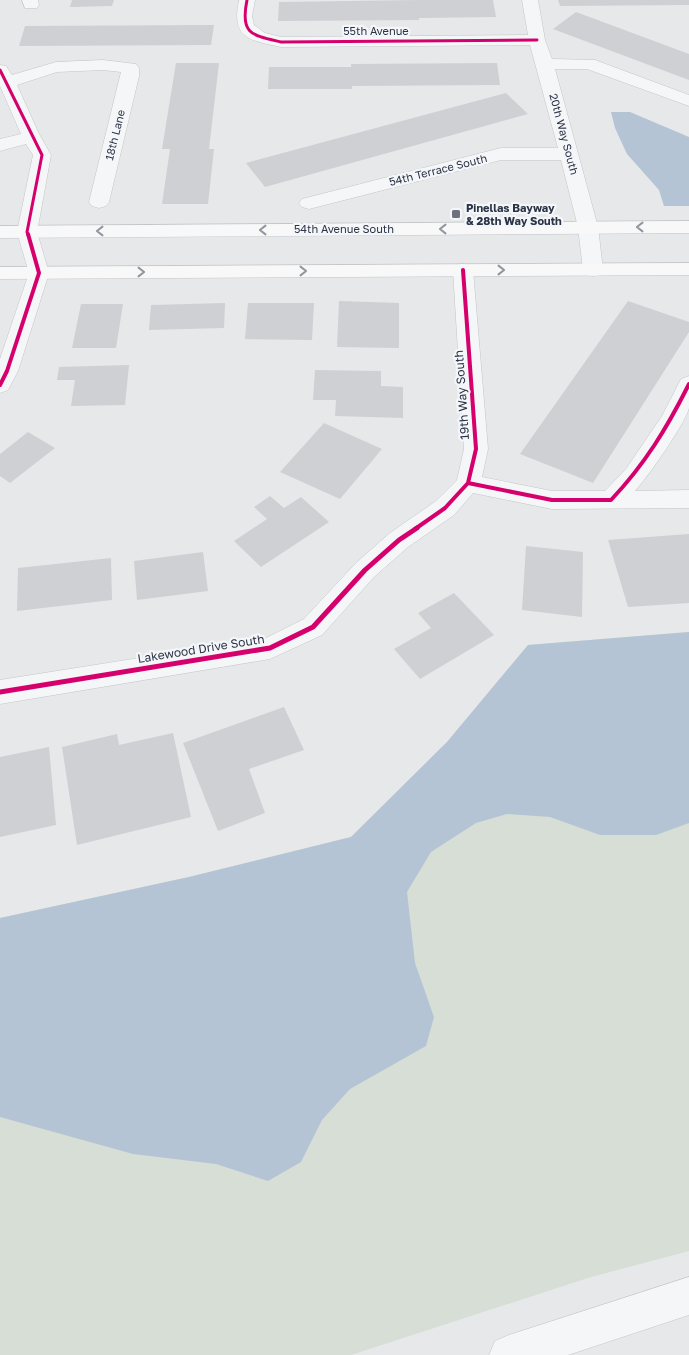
<svg xmlns="http://www.w3.org/2000/svg" width="689" height="1355" font-family="'Golos Text',sans-serif">
	<style>
		.green { fill: #d6ded6 }
		.water { fill: #b4c4d5 }
		.building { fill: #ced0d3 }
		.lines { fill: none; stroke-linecap: round; stroke-linejoin: round }
		.minor-casing { stroke: #c4c6c8; stroke-width: 1 }
		.major-casing { stroke: #c2c5c8; stroke-width: 1 }
		.minor { fill: #f5f6f7; fill-rule: evenodd }
		.major { fill: #f8f8f8; fill-rule: evenodd }
		.cycleway-far2-casing { stroke: #f4f6f9; stroke-width: 5 }
		.cycleway-far1-casing { stroke: #f4f6f9; stroke-width: 6 }
		.cycleway-casing { stroke: #f4f6f9; stroke-width: 8 }
		.cycleway-far2 { stroke: #d6006c; stroke-width: 3 }
		.cycleway-far1 { stroke: #d6006c; stroke-width: 4 }
		.cycleway { stroke: #d6006c; stroke-width: 5 }
		.oneway { stroke: #92969e }
		.poi-dot { fill: #6c737f; stroke: #f4f6f9; stroke-width: 2 }
		.labels { text-anchor: middle; stroke-width: 4.5; stroke-linejoin: round; paint-order: stroke }
		.far-street-label { font-size: 11px; fill: #2b3445; stroke: #f4f6f9 }
		.far-poi-label { font-size: 11px; font-weight: bold; fill: #2b3445; stroke: #f4f6f9; text-anchor: start }
		.street-label { font-size: 12px; fill: #2b3445; stroke: #f4f6f9 }
	</style>
	<rect width="100%" height="100%" fill="#e6e8ea"/>
	<path class="green" d="M689,632v619l-98,26 -240,78h-351v-437l189,-41 162,-40 96,-95 81,-97z"/>
	<path class="water" d="M611,112h19l59,25v69h-25l-5,-16 -32,-36 -12,-26z
		M689,632v191l-33,12h-56l-50,-18 -43,-3 -31,9 -45,29 -24,40 8,71 19,54 -8,29 -76,43 -28,31 -21,42 -33,19 -52,-17 -83,-10 -133,-37v-199l189,-41 162,-40 96,-95 81,-97z"/>
	<path class="building" d="M72,0h42l-2,6 -42,1z
		M418,0h75l3,17 -77,1v2l-141,1 1,-19z
		M558,0h131v5l-129,1z
		M576,12l113,42v26l-136,-51z
		M214,25l-3,20 -192,1 6,-20z
		M176,63h43l-10,86h5l-6,55h-46l8,-55h-8z
		M497,63l3,22 -148,1v3h-84l1,-22h82v-3z
		M506,93l22,21 -263,73 -19,-24z
		M339,301l60,2v45l-62,-1z
		M628,301l61,21v10l-96,151 -73,-29z
		M225,303l-1,25 -75,2 2,-25z
		M248,303h66l-2,37 -67,-1z
		M81,304h42l-7,44h-44z
		M129,365l-4,40 -54,1 4,-26h-18l2,-13z
		M315,370l66,1v15l22,1v31l-68,-2 1,-16h-23z
		M324,423l58,26 -42,50 -60,-27z
		M28,432l27,16 -45,35 -10,-7v-22z
		M270,496l14,12 17,-11 28,25 -68,45 -27,-26 33,-22 -13,-12z
		M689,534v69l-61,4 -20,-67z
		M526,546l57,6 -1,65 -60,-7z
		M203,552l5,39 -71,9 -3,-39z
		M111,558l1,42 -95,11 1,-43z
		M454,593l40,42 -74,44 -26,-30 37,-21 -13,-15z
		M284,707l20,43 -55,19 16,44 -47,18 -35,-88z
		M173,733l18,84 -114,28 -15,-98 55,-13 2,11z
		M49,747l7,78 -56,12v-80z"/>
	<g class="lines">
		<g class="minor-casing">
			<path id="minor" d="M22,0h16l1,5 -2,3h-12z
				M239,0h16l-3,16 2,9 11,8 16,4 247,-2 -6,-35h16l7,40 7,19 43,1 94,35v11l-102,-37h-32l43,158 5,43 -3,5 -7,1 -7,-1 -3,-5 -5,-43 -17,-67h-60l-192,49 -7,-2 -3,-4 3,-4 199,-51h57l-28,-103 -249,2c-32,-7 -50,-8 -42,-47z
				M103,60l33,4 3,4v8l-30,126 -3,4 -7,2 -7,-2 -3,-4 32,-130 -18,-2 -46,2 -40,13 22,49 12,21 -14,77 12,41 -31,98 -10,19 -8,3v-34l29,-86 -12,-41 16,-77 -7,-11 -26,7v-12l21,-5 -21,-48v-21l6,1 6,9 44,-13z
				M463,264l7,1 3,5 15,179 -6,28 70,14h53l21,-22 36,-53 19,-37 8,-3c0,10 0,23 0,32 -4,16 -42,70 -54,83l54,-1v18l-137,1 -79,-16 -19,22 -46,32 -34,30 -52,58 -52,24 -270,45v-24l266,-42 38,-19 52,-56 34,-30 46,-32 21,-21 7,-31 -11,-179 3,-5z
				M689,1277v38l-121,40h-79l6,-14 14,-6z"/>
		</g>
		<g class="major-casing">
			<path id="major" d="M689,221v12l-689,5v-12z
				M689,263v12l-689,4v-12z"/>
		</g>
		<use href="#minor" class="minor"/>
		<use href="#major" class="major"/>
		<g class="cycleway-far2-casing">
			<path id="cycleway-far2" d="M247,0c-7,34 4,35 34,42l256,-2
				M0,70l42,85 -15,77 1,3"/>
		</g>
		<g class="cycleway-far1-casing">
			<path id="cycleway-far1" d="M0,385l7,-14 32,-98 -11,-39
				M468,483l84,17h59c34,-36 56,-72 78,-116
				M415,529l30,-21 23,-25 8,-34 -13,-179"/>
		</g>
		<g class="cycleway-casing">
			<path id="cycleway" d="M0,692l270,-44 43,-21 52,-57 34,-30 18,-12"/>
		</g>
		<use href="#cycleway-far2" class="cycleway-far2"/>
		<use href="#cycleway-far1" class="cycleway-far1"/>
		<use href="#cycleway" class="cycleway"/>
	</g>
	<defs><path id="oneway-chevron" d="M-2-3.5L2.5 0L-2 3.5" fill="none" stroke-width="1.6" stroke-linecap="round" stroke-linejoin="round" transform="scale(1.25)"/></defs>
	<g class="oneway">
		<use href="#oneway-chevron" transform="translate(640 227) rotate(180)"/>
		<use href="#oneway-chevron" transform="translate(443 229) rotate(180)"/>
		<use href="#oneway-chevron" transform="translate(263 230) rotate(180)"/>
		<use href="#oneway-chevron" transform="translate(100 231) rotate(180)"/>
		<use href="#oneway-chevron" transform="translate(501 270)"/>
		<use href="#oneway-chevron" transform="translate(303 271)"/>
		<use href="#oneway-chevron" transform="translate(141 272)"/>
	</g>
	<rect class="poi-dot" x="451" y="209" width="10" height="10" rx="2.5"/>
	<g class="labels">
		<g class="far-street-label">
			<text x="376" y="35">55th Avenue</text>
			<text transform="translate(564 134) rotate(75)" y="4">20th Way South</text>
			<text transform="translate(115 135) rotate(-76)" y="4">18th Lane</text>
			<text transform="translate(438 170) rotate(-14)" y="4">54th Terrace South</text>
			<text x="344" y="233">54th Avenue South</text>
		</g>
		<g class="far-poi-label">
			<text x="466" y="212">Pinellas Bayway<tspan x="466" dy="13">&amp; 28th Way South</tspan></text>
		</g>
		<g class="street-label">
			<text transform="translate(462 395) rotate(-94)" y="4">19th Way South</text>
			<text transform="translate(201 649) rotate(-9)" y="4">Lakewood Drive South</text>
		</g>
	</g>
</svg>
